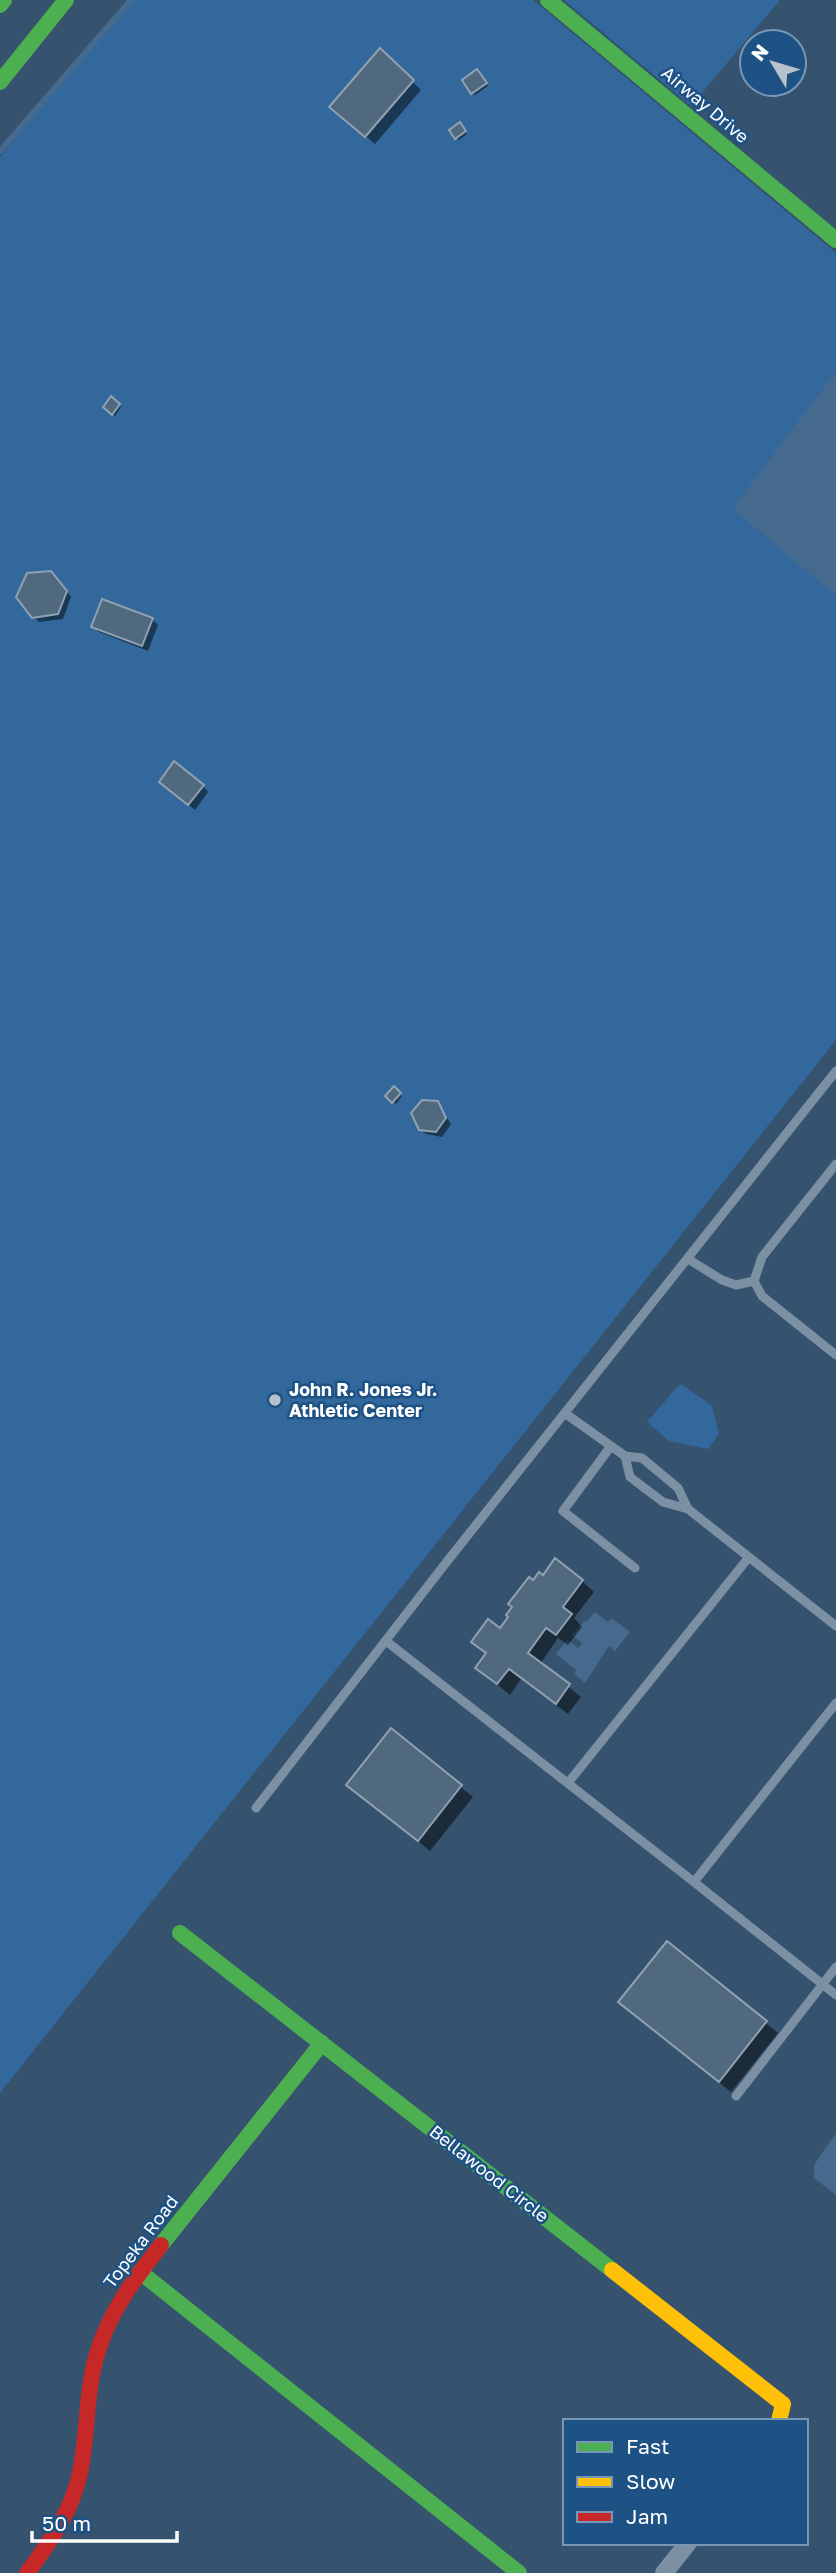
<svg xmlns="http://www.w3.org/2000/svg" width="836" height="2573" font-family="'Golos Text',sans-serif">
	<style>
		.green { fill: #32689c }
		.water { fill: #456a8e }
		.shadow { fill: #0007 }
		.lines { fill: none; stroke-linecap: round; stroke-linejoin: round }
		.stream { stroke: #456a8e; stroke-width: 6 }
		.building { fill: #51697f; stroke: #90a1b2; stroke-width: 2 }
		.lane { stroke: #7c90a4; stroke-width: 9 }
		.street { stroke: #7c90a4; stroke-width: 18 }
		.fast { stroke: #4caf50; stroke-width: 16 }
		.slow { stroke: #ffc107; stroke-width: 16 }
		.jam { stroke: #c62828; stroke-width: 16 }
		.poi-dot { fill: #b8c2cc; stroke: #1e5285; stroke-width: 2.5 }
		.labels { text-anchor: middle; stroke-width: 5; stroke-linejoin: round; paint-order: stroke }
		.street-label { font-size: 18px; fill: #fff; stroke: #1e5285 }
		.poi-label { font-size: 18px; font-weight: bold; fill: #fff; stroke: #1e5285; text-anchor: start }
	</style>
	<rect width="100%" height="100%" fill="#35526e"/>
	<path class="green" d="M127,0h406l303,253v787l-836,1053v-1936z
		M564,0h216l-89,106z
		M679,1385h4l29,21 7,28 -11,15 -39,-8 -22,-19z"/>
	<path class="water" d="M836,371v225l-97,-82 -4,-9z
		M595,1612l13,10 4,-4 18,14 -15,19 -6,-5 -24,37 -11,-9 2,-4 -20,-16 11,-14 11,8 4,-5 -10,-8 12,-14 2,1z
		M836,2133v62l-22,-17v-13z"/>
	<path class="shadow" d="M380,50l41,40 -46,54 -35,-29z
		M479,74l9,12 -13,9 -3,-2z
		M462,126l5,8 -8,6 -3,-2z
		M112,399l9,8 -6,9 -10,-9z
		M56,578l15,19 -8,22 -24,3 -6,-6z
		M152,619l6,6 -10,26 -49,-19 -6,-5z
		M203,786l5,6 -13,18 -29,-23z
		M394,1089l8,7 -6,8 -8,-8z
		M438,1103l13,21 -9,13 -16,-3 -6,-5z
		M582,1581l12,11 -20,26 8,9 -14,18 -10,-7 -18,26 41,33 -13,17 -47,-35 -11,16 -33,-27 10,-13 -14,-13 28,-11 33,-49z
		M391,1731l82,66 -43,54 -82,-67z
		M668,1943l110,90 -47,59 -99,-79z"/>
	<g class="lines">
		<path class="stream" d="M0,151l131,-151"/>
	</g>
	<path class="building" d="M380,48l34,32 -49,57 -36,-30z
		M477,69l10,14 -16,11 -9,-14z
		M460,122l6,9 -11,8 -6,-9z
		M111,396l9,8 -8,11 -9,-8z
		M51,571l16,20 -9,23 -26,4 -16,-21 11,-24z
		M102,599l51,19 -11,28 -51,-19z
		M174,761l30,24 -16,20 -29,-23z
		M394,1086l7,7 -9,10 -7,-7z
		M422,1100l16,1 8,17 -10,14 -17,-2 -8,-17z
		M555,1558l28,22 -20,27 9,7 -16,21 -10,-7 -18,25 42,31 -14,20 -47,-35 -12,15 -22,-16 11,-15 -15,-11 17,-23 12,9 8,-11 -2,-2 6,-8 -4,-3 21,-27 4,3 6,-8 4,3z
		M391,1728l71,57 -44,56 -72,-56z
		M667,1941l100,80 -48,61 -101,-80z"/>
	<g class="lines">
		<path class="lane" d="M836,1164l-74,93 -8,24 8,15 74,59
			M688,1259l34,21 14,5 18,-4
			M566,1414l59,42 17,2 36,30 10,21 -25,-7 -33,-25 -5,-21
			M611,1446l-48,65 72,57
			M688,1509l148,117
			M386,1641l308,241
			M836,1703l-142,179 142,113
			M568,1783l181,-226
			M256,1808l189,-244 391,-493
			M736,2096l100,-129"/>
		<path class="street" d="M664,2573l24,-30"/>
		<path class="fast" d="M548,0l288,240
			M0,5l4,-5
			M0,82l66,-82
			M180,1933l432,337
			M161,2245l161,-202
			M140,2272l379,301"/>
		<path class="slow" d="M612,2270l171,134 -4,17"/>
		<path class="jam" d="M27,2573c24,-32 47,-65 54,-105 7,-39 5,-79 17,-117 12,-40 38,-74 63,-106"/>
	</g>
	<circle class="poi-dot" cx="275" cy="1400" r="7"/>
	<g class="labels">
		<g class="street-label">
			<text transform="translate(705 105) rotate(40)" y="6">Airway Drive</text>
			<text transform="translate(489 2174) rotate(38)" y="6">Bellawood Circle</text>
			<text transform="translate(141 2242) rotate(-53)" y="6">Topeka Road</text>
		</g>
		<g class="poi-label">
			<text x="289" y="1396">John R. Jones Jr.<tspan x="289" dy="21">Athletic Center</tspan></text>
		</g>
	</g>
	<rect x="563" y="2419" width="245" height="126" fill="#1e5285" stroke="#7897b6" stroke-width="2"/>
	<rect x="577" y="2442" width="35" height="10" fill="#4caf50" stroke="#7897b6" stroke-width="2"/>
	<text x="626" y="2454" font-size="21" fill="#ffffff">Fast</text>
	<rect x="577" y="2477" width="35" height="10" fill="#ffc107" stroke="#7897b6" stroke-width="2"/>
	<text x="626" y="2489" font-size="21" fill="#ffffff">Slow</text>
	<rect x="577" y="2512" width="35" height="10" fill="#c62828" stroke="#7897b6" stroke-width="2"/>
	<text x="626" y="2524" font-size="21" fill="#ffffff">Jam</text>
	<g transform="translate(773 63) rotate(308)"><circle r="33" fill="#1e5285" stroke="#7897b6" stroke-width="2"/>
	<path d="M0-5L12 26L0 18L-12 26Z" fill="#b8c2cc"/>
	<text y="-10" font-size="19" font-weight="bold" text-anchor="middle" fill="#ffffff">N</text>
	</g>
	<path d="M32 2531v10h145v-10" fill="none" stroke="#ffffff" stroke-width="3.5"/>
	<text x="42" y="2531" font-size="21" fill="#ffffff" stroke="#1e5285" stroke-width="5" paint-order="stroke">50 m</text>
</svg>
